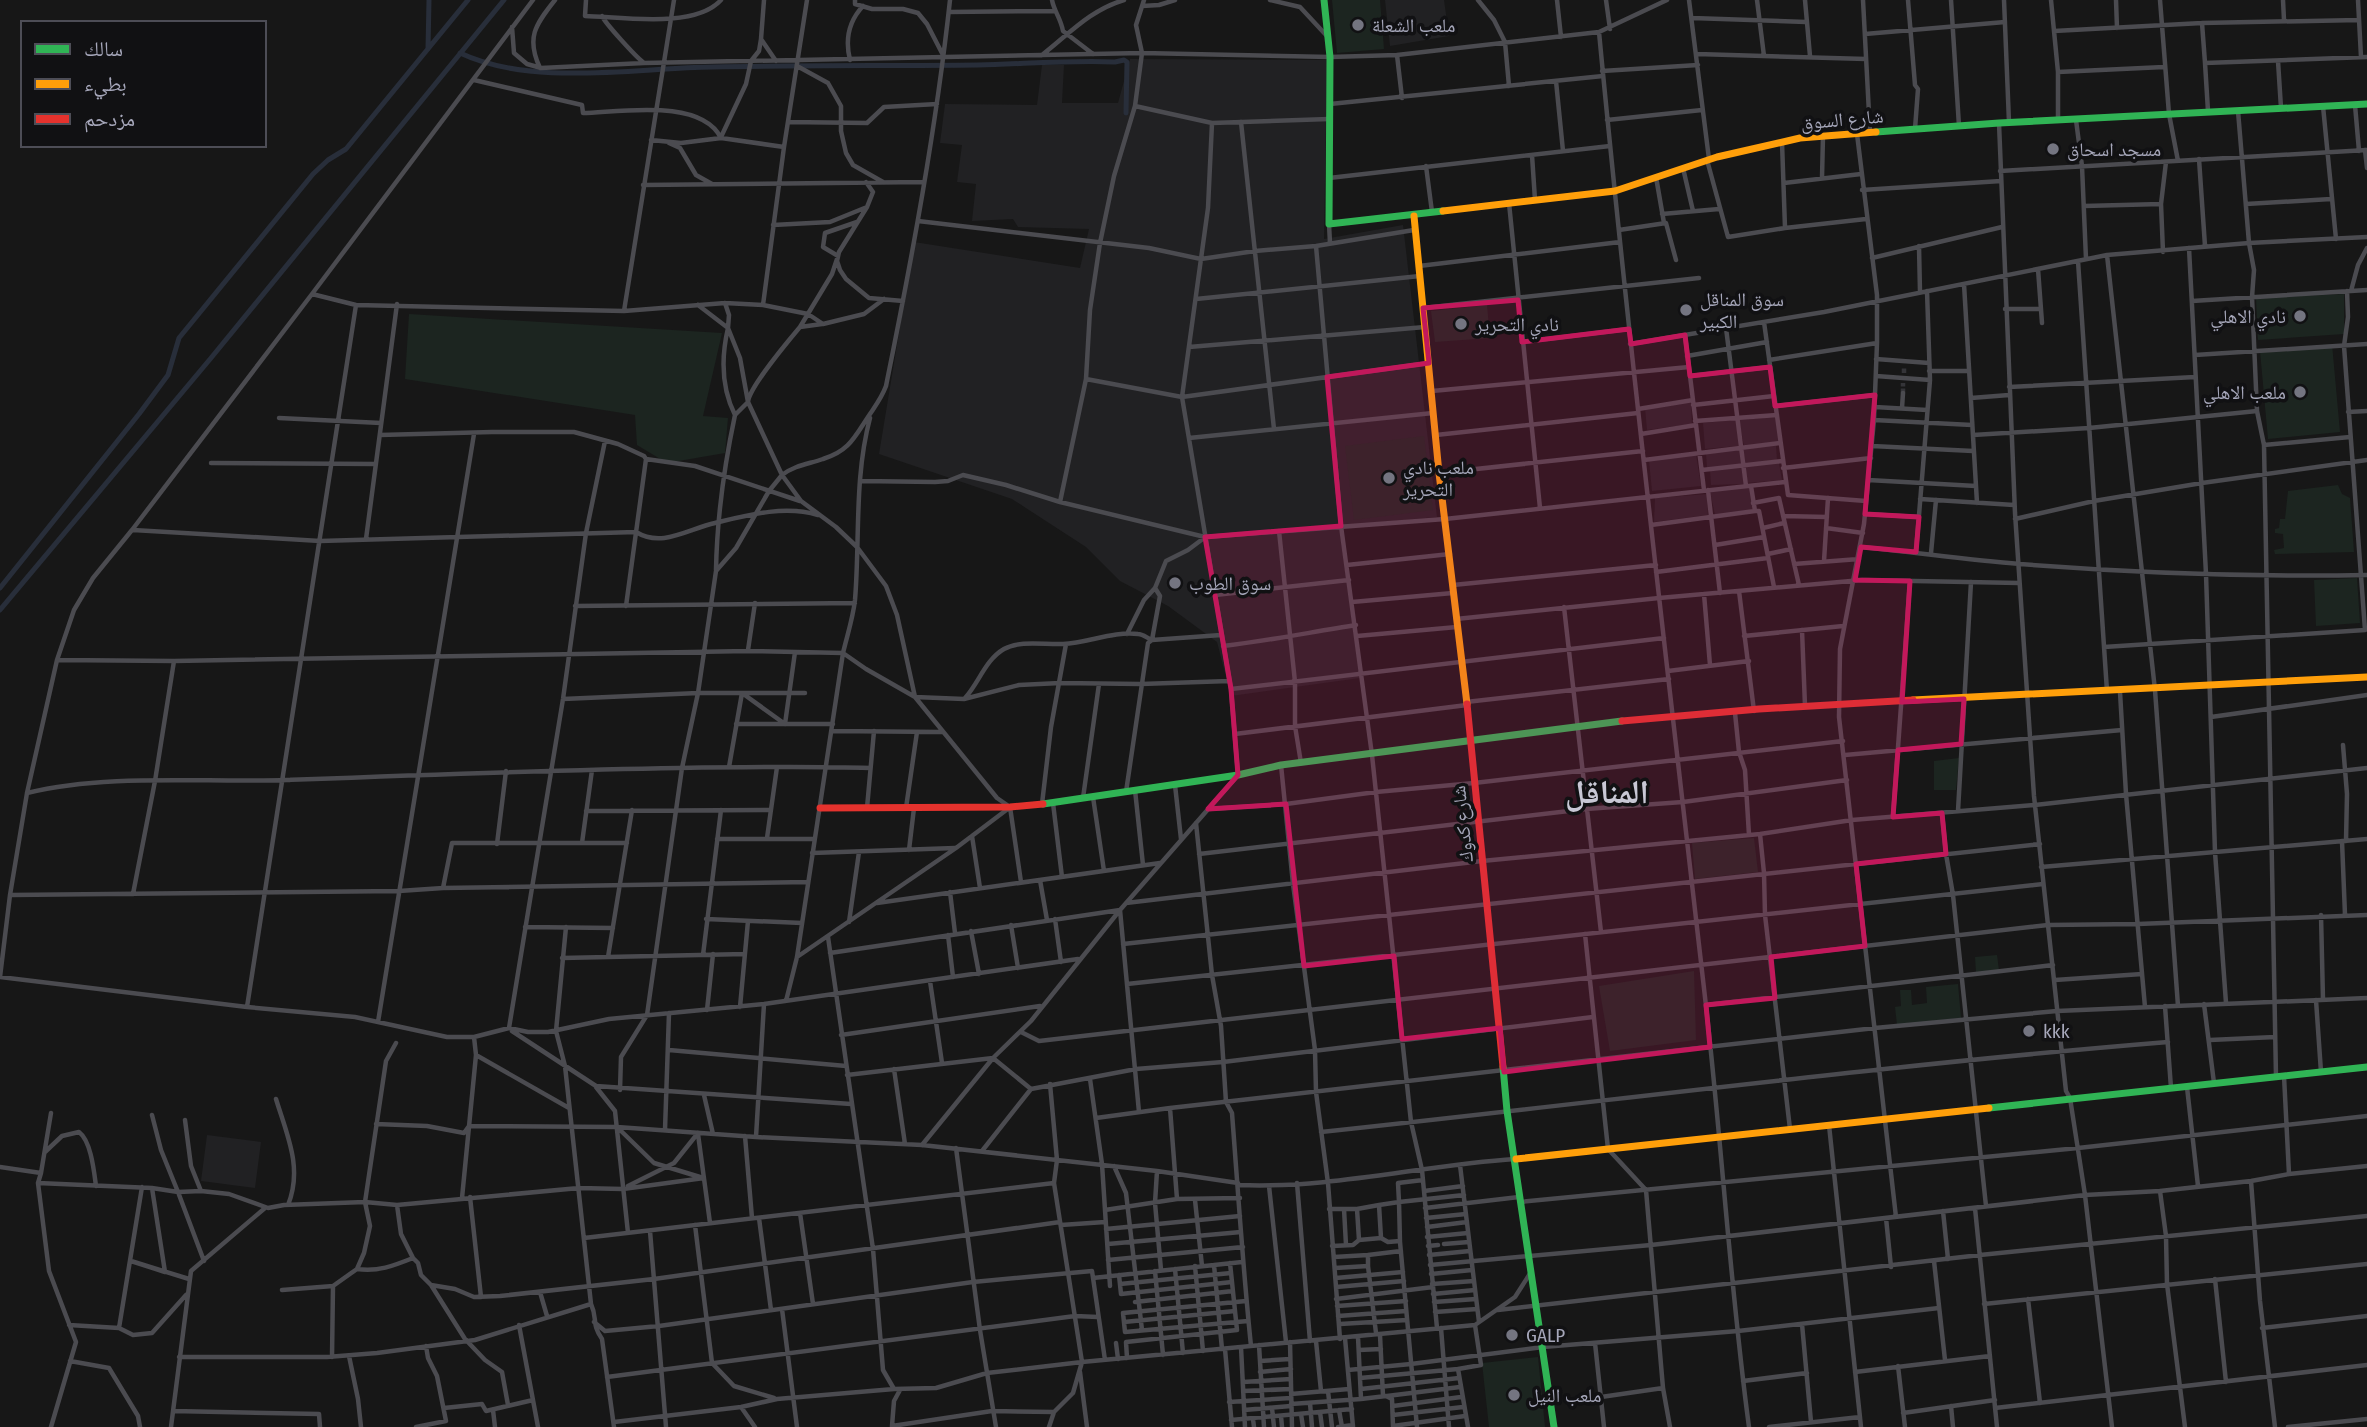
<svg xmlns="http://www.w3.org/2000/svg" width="2367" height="1427" font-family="'Fira Sans Condensed','Noto Naskh Arabic',sans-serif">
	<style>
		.built { fill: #212123 }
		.green { fill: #1c2520 }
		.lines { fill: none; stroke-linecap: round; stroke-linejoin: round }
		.canal { stroke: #282e3a; stroke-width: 5 }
		.street-tunnel { stroke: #343438; stroke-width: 4.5; stroke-dasharray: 4.5 2; stroke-linecap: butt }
		.street { stroke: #4b4b50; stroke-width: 4.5 }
		.fast { stroke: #30b455; stroke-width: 7 }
		.slow { stroke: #ff9f0a; stroke-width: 7 }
		.jam { stroke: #e5322d; stroke-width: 7 }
		.marked { fill: #c2185b; fill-opacity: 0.2; stroke: #c2185b; stroke-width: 5; stroke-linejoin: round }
		.poi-dot { fill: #747581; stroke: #111113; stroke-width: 2.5 }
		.labels { text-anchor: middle; stroke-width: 7; stroke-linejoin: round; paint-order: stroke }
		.poi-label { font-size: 19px; fill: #a6a7ba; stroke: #111113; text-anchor: start }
		.street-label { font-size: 19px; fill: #a6a7ba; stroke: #111113 }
		.town-label { font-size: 33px; font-weight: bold; fill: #c8c8d5; stroke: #111113 }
	</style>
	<rect width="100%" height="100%" fill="#171717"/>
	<path class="built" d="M1385,0h59l5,36 -59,10z
		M1130,59l197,1 -3,179 79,-14 34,292 -98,9 21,152 -129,18 -14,-54 -49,-36 -48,-25 -34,-34 -74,-48 -133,-45 35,-212 166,26 9,-39 -71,-2 -5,-8 -41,2 4,-37 -19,-2 5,-37 -22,-2 5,-39 92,1 5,-40h22l-2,38h56z
		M1691,402l1,22 -45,6 -2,-22z
		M1775,417l5,24 -36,5 -5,-26z
		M1736,420l3,26 -34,3 -2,-26z
		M1776,446l1,14 -32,4 -2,-17z
		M1740,449l1,15 -34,4 -1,-15z
		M1696,454l5,32 -49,5 -3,-30z
		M1779,463l3,17 -35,3 -2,-18z
		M1742,467l2,17 -33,1 -1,-15z
		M1751,487l2,23 -38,5 -5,-24z
		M1707,494l1,21 -54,7 1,-24z
		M207,1135l54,7 -6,46 -54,-7z"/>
	<path class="green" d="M1332,0h48l4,49 -47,4z
		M2344,294v40l-86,6 -2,-42z
		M1487,305l3,33 -55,4 -4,-31z
		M409,314l313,19 -19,83 25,2 -3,35 -58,10 -30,-18 -2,-30 -230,-36z
		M2332,344l8,88 -72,7 -8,-88z
		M1424,436l9,74 -79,10 -9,-74z
		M2338,485l4,9 8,4 4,54 -79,2 -1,-4 10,-2 -1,-14 -8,-1v-4l4,-1 1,-9h5l3,-28z
		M2357,578l3,45 -44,3 -2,-46z
		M1959,758l-3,32h-22v-29z
		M1754,838l4,34 -63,7 -3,-36z
		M1997,955l2,15 -23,2 -1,-15z
		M1694,971l2,69 -86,11 -11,-65z
		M1958,984l3,34 -64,7 -2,-18 6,-1 -1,-16h11l1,15 15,-2 -1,-16z
		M1538,1357l7,70h-56l-7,-64z"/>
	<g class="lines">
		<path class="canal" d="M428,49l1,-49
			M460,53c72,34 174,15 252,14 89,-2 177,-1 266,-2 46,-1 91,-5 137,-3l9,-2 3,2 -1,51
			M0,588l139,-174 29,-39 11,-37 134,-164 15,-14 18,-11 122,-149
			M0,610l211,-252 293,-358"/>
		<path class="street-tunnel" d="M1904,373v-6
			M1903,393v-10"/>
		<path class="street" d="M586,0l-1,16c37,1 110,13 136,-16
			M764,0l-3,39 15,22
			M855,0v4l17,5h31l15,4 9,11 17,33
			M1052,0c2,11 9,19 11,31l30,23
			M1270,0l30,7 26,28
			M1478,0l16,20 11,22 4,44
			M1557,0l4,37
			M1606,0l4,29
			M1689,0l20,159
			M1757,0l7,56
			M1805,0l5,56
			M1863,0l7,132
			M1908,0l7,85 3,4 -3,40
			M1951,0l8,126
			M2004,0l5,122
			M2051,0l3,31
			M2116,0l1,28
			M2160,0l9,114 9,47
			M2283,0l1,20
			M2358,0l3,57
			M1142,6l17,-1 16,-5
			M949,12l106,-1
			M602,16c3,7 34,41 41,46
			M1692,18l114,4
			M2202,23l3,40
			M512,27l2,26 13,11 14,4 103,-5 498,-10 -6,-28 8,-25
			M1599,32c31,325 70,650 107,974 16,140 24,281 43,421
			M1865,34l140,-12
			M1697,54l169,5
			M1042,55c27,-21 48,-45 82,-55
			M1397,55l5,43
			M850,60c-5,-20 -1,-39 13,-54
			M2278,61l3,47
			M797,66l31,17 13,23v25l5,22 7,12 30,17
			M540,68c-14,-30 -5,-43 15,-68
			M1602,71l96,-6
			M2058,72l106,-5
			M474,80l108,25 1,8c38,-1 118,-15 138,25
			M1556,81l7,70
			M1330,104l273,-28
			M2355,105l4,46
			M1135,106l77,17
			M2323,106l13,133
			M2208,111l-3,-48 162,-6
			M2238,111l11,132 5,27 -2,27 5,114 7,34 12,632
			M1607,120l95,-10
			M2058,120v-48l-4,-41 148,-8 157,-3
			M2076,120l6,46 4,93
			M788,122l79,1 17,-16 53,-3
			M1241,122l33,307
			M1999,123l16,390 19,283 32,295 4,7 15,97 27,232
			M1857,134l20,161v48l-3,77 -10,104 -24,125 -1,68 57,500
			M721,137l25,-53 5,-23 8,-10 2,-12
			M651,140l30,3 40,-5 63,9
			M1782,142l3,86 81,-9
			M669,143l11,5 16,27 16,9
			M2365,150l2,18
			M1532,155l3,45
			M2199,159l6,87
			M1707,160l21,77 57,-9
			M1426,166l6,46
			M1683,168l10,43
			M2000,171l367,-21
			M1656,177l8,46
			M1329,178l281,-32
			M1822,178l1,-42
			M1784,183l77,-9
			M643,185l281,-3
			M1862,190l139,-9
			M1509,203l31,305
			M2246,204l85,-5
			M2084,206l77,-2
			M867,207l-28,45 -2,9 3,9 6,9 23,19 34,3
			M1662,214l57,-5
			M918,221l231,27 52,11 54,-8 61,-5 98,-16
			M1329,224l1,19
			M773,225l57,-3 37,-15 6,-15 -7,-10
			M1619,230l47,-7 10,37
			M1316,246l25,280 31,229 39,367 11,48 15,158
			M1919,246l1,46
			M2189,248l17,326 9,278 11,151
			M2163,252l-2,-48 5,-42
			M2107,255l48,435 23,316
			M1872,258l130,-31
			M2078,261l29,430
			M1419,266l201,-24
			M2038,269l4,54
			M1964,284l13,219
			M2347,291l1,26 -4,29 21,284
			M2351,291l7,-26 9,-17
			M312,294l44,11 268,6 101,-8 38,2 45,9 15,10 41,-10 20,-15
			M1196,299l224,-23
			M2192,301l175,-11
			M725,303l4,12 -1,13 12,30 8,44 34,73c13,-10 27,-11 41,-16 27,-8 32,-23 47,-45 6,-9 12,-17 16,-28 26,-128 50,-257 64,-386
			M698,305l30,23c-7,30 -7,59 7,87l13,-13c1,-14 41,-62 52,-75l22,-3
			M763,305l21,-158 23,-147
			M1423,308l276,-30
			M2005,309h36
			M624,311l50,-311
			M1764,322l24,173 78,6
			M800,327l32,-53 6,-18 -15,-9 2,-14 32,-11
			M1726,328l20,158
			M1685,335l19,155
			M1522,342l107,-13
			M1630,344l194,-32 283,-57 142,-12 118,-6
			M1189,347l236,-20
			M2195,355l172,-11
			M1687,356l80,-14
			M1876,359l53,4
			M1769,360l108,-17
			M1929,371h40
			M1690,376l80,-9
			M1876,376l54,4
			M1086,379l96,18 247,-34
			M2009,387l186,-10
			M1432,391l257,-24
			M1971,398l38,-3
			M1693,405l81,-9
			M1775,406l100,-11
			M1875,407l52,3
			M1902,408l1,-15
			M1638,409l55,-9
			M2348,412l19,-1
			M279,418l102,5
			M1874,420l98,5
			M1695,421l82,-6
			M1641,434l55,-9
			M380,435l112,-3h82l44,12 26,12 2,3 -20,147
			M1436,435l202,-22
			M1973,435l116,-7 168,-17
			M1189,438l244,-25
			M2264,445l86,-8
			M1872,446l101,5
			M646,459l49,7 105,35
			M1644,460l136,-17
			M211,463l165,1
			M1783,468l88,-10
			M1702,470l80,-9
			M1439,473l204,-22
			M1868,480l108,6
			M861,481l74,1 13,-1 15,-6 43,10 54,17 145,35 240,-18 340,-37
			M1751,486l4,25h4l15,76
			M1708,490l12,103
			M1920,499l94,6
			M1060,502l26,-123 4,-69 10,-67 14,-67 21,-70 7,-53 188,4 67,-2 202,-23 68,-32
			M1753,503l26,-5 20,87
			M1865,514l54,3
			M1783,516l44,1
			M2015,519l79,-18 108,-18 165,-23
			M1651,525l104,-14
			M1763,528l21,-5
			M1826,528l37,5
			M133,530l187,11 316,-9c26,16 52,-3 79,-9 33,-8 69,-18 103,-8
			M1279,531l16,151v44l6,37
			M366,539l31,-235
			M1715,545l49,-8
			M1861,547c53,5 106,13 159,17 115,9 232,13 347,11
			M1916,552l14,-172 -3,-89
			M1931,553l5,-53
			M1768,554l23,-5
			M1824,561l4,-63
			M1794,564l65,-5
			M1347,565l103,-11
			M716,570c1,-53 8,-103 19,-155
			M1656,572l112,-14
			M1453,585l203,-20
			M1739,591l15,120
			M1704,594l6,71
			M1215,595l134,-15
			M1352,602l101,-9
			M575,606l280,-3
			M1564,607l37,325
			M1456,619l203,-21 203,-18 157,3
			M1802,630l3,76
			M1127,634l17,-34 11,-12 11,-27 22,-11 16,-12
			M1357,636l100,-9
			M1744,636l99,-10
			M1223,646c45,-5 88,-14 133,-21
			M2104,647l261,-17
			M748,650l7,-47
			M57,660l117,1 574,-10 95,2 23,16 49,28 49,2 55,-14 41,-2 81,1 88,-3
			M1668,671l81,-10
			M1231,689l433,-51
			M2120,692l6,102 19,213
			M965,698c14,-15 20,-38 39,-49 16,-9 41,-4 59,-5 25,-1 50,-13 75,-10 5,0 9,4 14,6l8,-44 -5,-8
			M563,699l135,-6h107
			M1466,702l203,-23
			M1735,713l4,39 6,18 4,65
			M2211,717l156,-22
			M736,724h97
			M832,731l110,1
			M1235,734l232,-29
			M2343,745l4,49 -1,47
			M1845,755l277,-25
			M1281,765l12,119 22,166 1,42 12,91 12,156
			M729,767l13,-74 43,31 10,-72
			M1175,785l6,54
			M1135,790l8,75
			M1126,792l22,-149 4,-3 69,-5
			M27,793c82,-20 176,-10 260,-13 131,-5 261,-10 392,-12 64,-1 128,-2 191,0
			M1093,797l11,74
			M1083,798l16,-114
			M1053,803l9,74
			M1042,804l9,-77 15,-83
			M867,808l7,-77
			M906,808l11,-76
			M1208,809l78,-5 90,-12 98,-9 369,-42
			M586,811l184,-1
			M1958,811l13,-229
			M1942,813l4,41 7,41 33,311
			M1893,817l17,-236
			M1196,823l16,152 9,51 5,76 6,11c6,78 11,156 19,233
			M1760,834l4,39 1,42 25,214
			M972,836l8,52
			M767,838l10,-71
			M717,839h97
			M2342,841l3,74
			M582,843l10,-73
			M497,844l9,-73
			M909,850l5,-42
			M812,853l143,-5
			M1199,854l387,-45 97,-7 164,-22
			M2041,867l326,-28
			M1040,880l7,40
			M443,888l9,-45h175
			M950,892l5,41
			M133,894l22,-113 19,-120
			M11,895l388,-4 44,-3 365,-6
			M877,903l283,-40
			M1126,903l356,-42 278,-27 92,-14 183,-15 332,-37
			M2321,915l2,85
			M706,919l96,4
			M1055,919l6,43
			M849,922l10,-70
			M1011,925l7,43
			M525,927l88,1
			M566,927l-10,104 9,35 26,238c7,15 0,19 11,35l12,88
			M971,931l8,43
			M1585,934l23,215 38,41 17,198 7,39
			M948,935l5,42
			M828,937l45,312 10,121 11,19
			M1123,944l917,-100
			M830,953l290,-43 19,202
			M703,955l18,-145
			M608,957l24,-147
			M797,957l159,-109 53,-40
			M562,958l183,-4
			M0,977l10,-82 17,-102 30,-133 17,-50 19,-32 39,-48 180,-236 221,-294
			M0,977l247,30 108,10 92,20h27l35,-9 19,4h20l61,-13 155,-15 314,-45
			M2055,980l87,-6
			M930,981l12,82
			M1127,984l916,-100
			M2316,1000l5,72
			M786,1001l11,-44 46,-304c4,-17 10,-35 12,-53 5,-60 -1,-122 15,-182
			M2204,1004l10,79
			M1706,1005l347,-40
			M2165,1006l6,82
			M247,1007l109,-702
			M740,1007l8,-86
			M707,1010l6,-56
			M378,1022l96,-588
			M509,1028l54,-329 23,-166 19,-92
			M512,1031l84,55 255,18
			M1021,1032l18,9 1009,-116 90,-1 229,-9
			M841,1035l199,-29
			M2210,1040l65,-3
			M669,1050l177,16
			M476,1055l93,53
			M894,1069l11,75
			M847,1075l146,-17 38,31 105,-20 87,-7 370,-45
			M2284,1076l5,98
			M1090,1079l12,85 3,46 72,-11 63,-1
			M596,1087l19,24 13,122
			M2187,1087l11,99
			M620,1090l1,-33 26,-42 35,-247 16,-75 18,-122 20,-23 33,-57 13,-16 19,26 35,26 21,20 29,39 11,29 18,82 82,101 13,9 11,75
			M704,1095l9,39
			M276,1099c11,36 27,69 12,106
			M1170,1108l7,91
			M152,1115l9,35 17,42 23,-1 28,3 39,14 16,-3 81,-3 32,3 182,-17 44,1 81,-11
			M1096,1118l74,-10 705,-80 182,-17 310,-13
			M185,1120l6,46 10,25
			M376,1124l51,2 37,7 5,-7 148,1 139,10 166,8 235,26 81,12
			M1829,1125l32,302
			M617,1127l37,36 46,14
			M665,1130l4,-117
			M1321,1132c282,-30 564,-67 847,-90
			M698,1134l12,89
			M745,1136l7,82
			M756,1137l8,-133
			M922,1145l71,-87 38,-37 89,-111 118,-135 -7,-86 -49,-292 26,-189 4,-85 117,-4
			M956,1148l24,182 16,97
			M982,1151l49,-62
			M45,1152l17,-16 17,-4c12,9 15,39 17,54
			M1460,1165l19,157
			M1114,1166l12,27 16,137
			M0,1167l41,6 -3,10 114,5 26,4 26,69
			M1157,1171l-2,32 6,67
			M41,1173l10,-60
			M1423,1180l-25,3 1,19 65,-7
			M2251,1181l9,120 15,126
			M38,1183l11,88 27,71 -25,85
			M1297,1183l13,158
			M1239,1185c92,4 184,-20 276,-26
			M628,1186l46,-23 24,-30
			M1269,1186l17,156
			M142,1187l-23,141 14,7 19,-2 34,-38
			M152,1188l13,84 -34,-11 58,18
			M1424,1191l39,-5
			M2160,1191l6,45 1,48 18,143
			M470,1197l11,100
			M462,1198l14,-143 -2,-18
			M1195,1200l7,66
			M1520,1202l558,-54 289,-32
			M397,1205l4,29 12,24 5,5 3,12 10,10 34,54 20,21 17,12 6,33
			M1379,1205l20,-3 1,40 17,185
			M1425,1208l94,-11
			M1975,1208l22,219
			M1329,1209h28l22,-4 2,33 -22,2 -2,-31
			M1344,1209l2,36
			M1105,1210l5,76
			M1943,1211l5,48
			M800,1213l13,91
			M759,1218l12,92
			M1426,1218l40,-4
			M1886,1218l5,49
			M695,1225l17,138 22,23 40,12
			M1061,1225l44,-3
			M1427,1227l40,-5
			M1106,1229l134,-13
			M650,1231l16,196
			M1427,1237l41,-4
			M584,1238l470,-55
			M1381,1238l7,4 12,-1
			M1108,1244l133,-12
			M1444,1244l25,-2
			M1332,1246l21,-1 6,-5
			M1428,1246l10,-1
			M1429,1255l41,-4
			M1334,1257l34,-2
			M1108,1260l135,-13
			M1934,1261l11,99
			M1214,1265l8,84
			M1430,1265l221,-20 434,-50 75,-4 91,-10 38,-7 78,-8
			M1195,1266l8,85
			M1368,1266l8,67 4,2 3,61
			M1335,1268l33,-2v-11l33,-4
			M357,1269c21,3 36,-3 56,-11
			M1175,1269l8,84
			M1155,1271l8,84
			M1431,1274l41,-4
			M1119,1275l2,19 111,-12
			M1093,1278l149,-16
			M1336,1278l67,-6
			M2215,1279l11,103
			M1120,1284l111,-11
			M1432,1284l42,-3
			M431,1285l24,4 19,8 26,-1 154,-17 406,-57
			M1336,1287l68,-6
			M282,1290l51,-4 24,-17 7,-16 6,-27 -5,-24 21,-141 10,-18
			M540,1292l7,24
			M1433,1294l42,-4
			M1336,1299l97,-12
			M2028,1299l12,104
			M1246,1301l-123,12 2,19 123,-11
			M1135,1302l98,-11
			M1434,1302l42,-3
			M1984,1304l383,-40
			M1337,1306l69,-5
			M782,1309l15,118
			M1498,1310l482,-55 387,-39
			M1435,1312l42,-3
			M1338,1316l68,-5
			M594,1322l11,9 54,-5 314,-44 119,-11 13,89
			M1124,1322l111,-11
			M1340,1324l67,-4
			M1802,1324l9,98
			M69,1325l50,3
			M519,1325l19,102
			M1441,1328l8,99
			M2262,1328l105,-12
			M1358,1337l3,62 25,-3 6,3 1,28
			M1345,1338l8,89
			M1316,1341l5,50
			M1290,1342l2,85
			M1116,1343l2,16
			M1595,1343l9,84
			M1259,1345l5,82
			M1241,1347l4,80
			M1225,1349l7,78
			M1359,1350l22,-1
			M349,1356l9,43 3,28
			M179,1357h148l50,-4 98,-13 116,-36
			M332,1357l1,-71
			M1127,1358l-1,-16 111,-12 -7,-67
			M70,1361l39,7 29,48 2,11
			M1260,1361l30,-2
			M1898,1366l7,61
			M1348,1370l63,-6 132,-17 195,-16 201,-23
			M1080,1372l7,55
			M1260,1372l31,-3
			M1855,1372l135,-16
			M607,1377l468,-61 23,1
			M1360,1378l98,-9
			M1743,1381l64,-8
			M1243,1382l48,-3
			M1361,1389l98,-11
			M1243,1391l48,-2
			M1328,1391l4,36
			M1291,1394l58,-5
			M1387,1396l73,-9
			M1601,1397l62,-9
			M1229,1402l62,-4
			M1310,1403l2,24
			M1291,1404l70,-5
			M1393,1406l68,-9
			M1951,1406l2,21
			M741,1407l14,20
			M444,1408l38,-4 4,7 47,-11
			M1272,1408l2,19
			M1995,1408l372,-43
			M493,1410l2,17
			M1244,1410l47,-4
			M1339,1410l3,17
			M173,1411l146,3 1,13
			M1320,1412l2,15
			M1903,1413l92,-13
			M1301,1414l2,13
			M1393,1415l70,-8
			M1281,1416l1,11
			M1253,1419l1,8
			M1231,1420l121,-11
			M614,1422l127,-15 36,-8 117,-10 42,-1 51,-15 95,-11 393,-37 40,-28 16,-25
			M892,1426l100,-15 62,1
			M892,1426l2,-25 6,-11
			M1393,1426l72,-10
			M171,1427l20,-156 74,-63
			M416,1427l30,-6 -9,-45 -9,-18 -2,-12
			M1049,1427l5,-15 19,-19 9,-31 -28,-179 3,-23 -7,-76
			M1338,1427l15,-2
			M1468,1427l-10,-58 23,-4 -6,-40
			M1769,1427l91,-10
			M2288,1427l79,-8"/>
		<path class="fast" d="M1324,0l6,57 -1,167 114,-13
			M1876,132l123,-9 368,-19
			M1043,804l195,-29 43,-10 341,-44
			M1503,1067l4,44 47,316
			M1989,1108l378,-41"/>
		<path class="slow" d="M1443,211l172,-20 102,-34 83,-19 76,-6
			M1414,216l25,257 28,231
			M1913,700l454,-23
			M1516,1159l473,-51"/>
		<path class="jam" d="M1467,704l36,363
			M1622,721l137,-12 154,-9
			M820,808l190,-1 33,-3"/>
	</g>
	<path class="marked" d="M1518,300l4,42 107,-13 2,15 54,-9 5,41 80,-9 5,39 100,-11 -10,119 54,3 -3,35 -55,-5 -6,33 55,1 -8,121 62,-3 -3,45 -63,6 -5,67 49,-4 4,41 -90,10 9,82 -94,11 4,41 -69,7 4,42 -206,25 -4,-44 -98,11 -8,-83 -90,10 -18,-162 -78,5 30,-34 -7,-86 -26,-152 136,-11 -14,-149 102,-14 -6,-55z"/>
	<g class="poi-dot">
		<circle cx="1358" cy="25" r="7"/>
		<circle cx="2053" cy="149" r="7"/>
		<circle cx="1686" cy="310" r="7"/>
		<circle cx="2300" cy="316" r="7"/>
		<circle cx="1461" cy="324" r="7"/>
		<circle cx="2300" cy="392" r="7"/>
		<circle cx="1389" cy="478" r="7"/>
		<circle cx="1175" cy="583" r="7"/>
		<circle cx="2029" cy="1031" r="7"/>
		<circle cx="1512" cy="1335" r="7"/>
		<circle cx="1514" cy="1395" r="7"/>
	</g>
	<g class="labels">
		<g class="poi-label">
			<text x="1372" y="32">ملعب الشعلة</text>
			<text x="2067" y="156">مسجد اسحاق</text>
			<text x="1700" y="306">سوق المناقل<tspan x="1700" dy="22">الكبير</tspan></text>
			<text x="2286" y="323" text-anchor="end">نادي الاهلي</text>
			<text x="1475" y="331">نادي التحرير</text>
			<text x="2286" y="399" text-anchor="end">ملعب الاهلي</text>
			<text x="1403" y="474">ملعب نادي<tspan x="1403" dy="22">التحرير</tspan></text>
			<text x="1189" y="590">سوق الطوب</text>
			<text x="2043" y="1038">kkk</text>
			<text x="1526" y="1342">GALP</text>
			<text x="1528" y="1402">ملعب النيل</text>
		</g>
		<g class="street-label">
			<text transform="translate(1842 119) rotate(-5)" y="7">شارع السوق</text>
			<text transform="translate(1462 824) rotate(-96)" y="7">شارع كدوك</text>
		</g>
		<g class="town-label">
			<text x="1607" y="803">المناقل</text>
		</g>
	</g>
	<rect x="21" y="21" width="245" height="126" fill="#111113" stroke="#4d4d56" stroke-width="2"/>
	<rect x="35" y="44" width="35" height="10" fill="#30b455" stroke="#4d4d56" stroke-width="2"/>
	<text x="84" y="56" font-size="21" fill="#a6a7ba">سالك</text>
	<rect x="35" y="79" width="35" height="10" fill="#ff9f0a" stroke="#4d4d56" stroke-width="2"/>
	<text x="84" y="91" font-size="21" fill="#a6a7ba">بطيء</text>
	<rect x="35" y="114" width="35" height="10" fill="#e5322d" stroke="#4d4d56" stroke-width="2"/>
	<text x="84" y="126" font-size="21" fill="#a6a7ba">مزدحم</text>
</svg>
